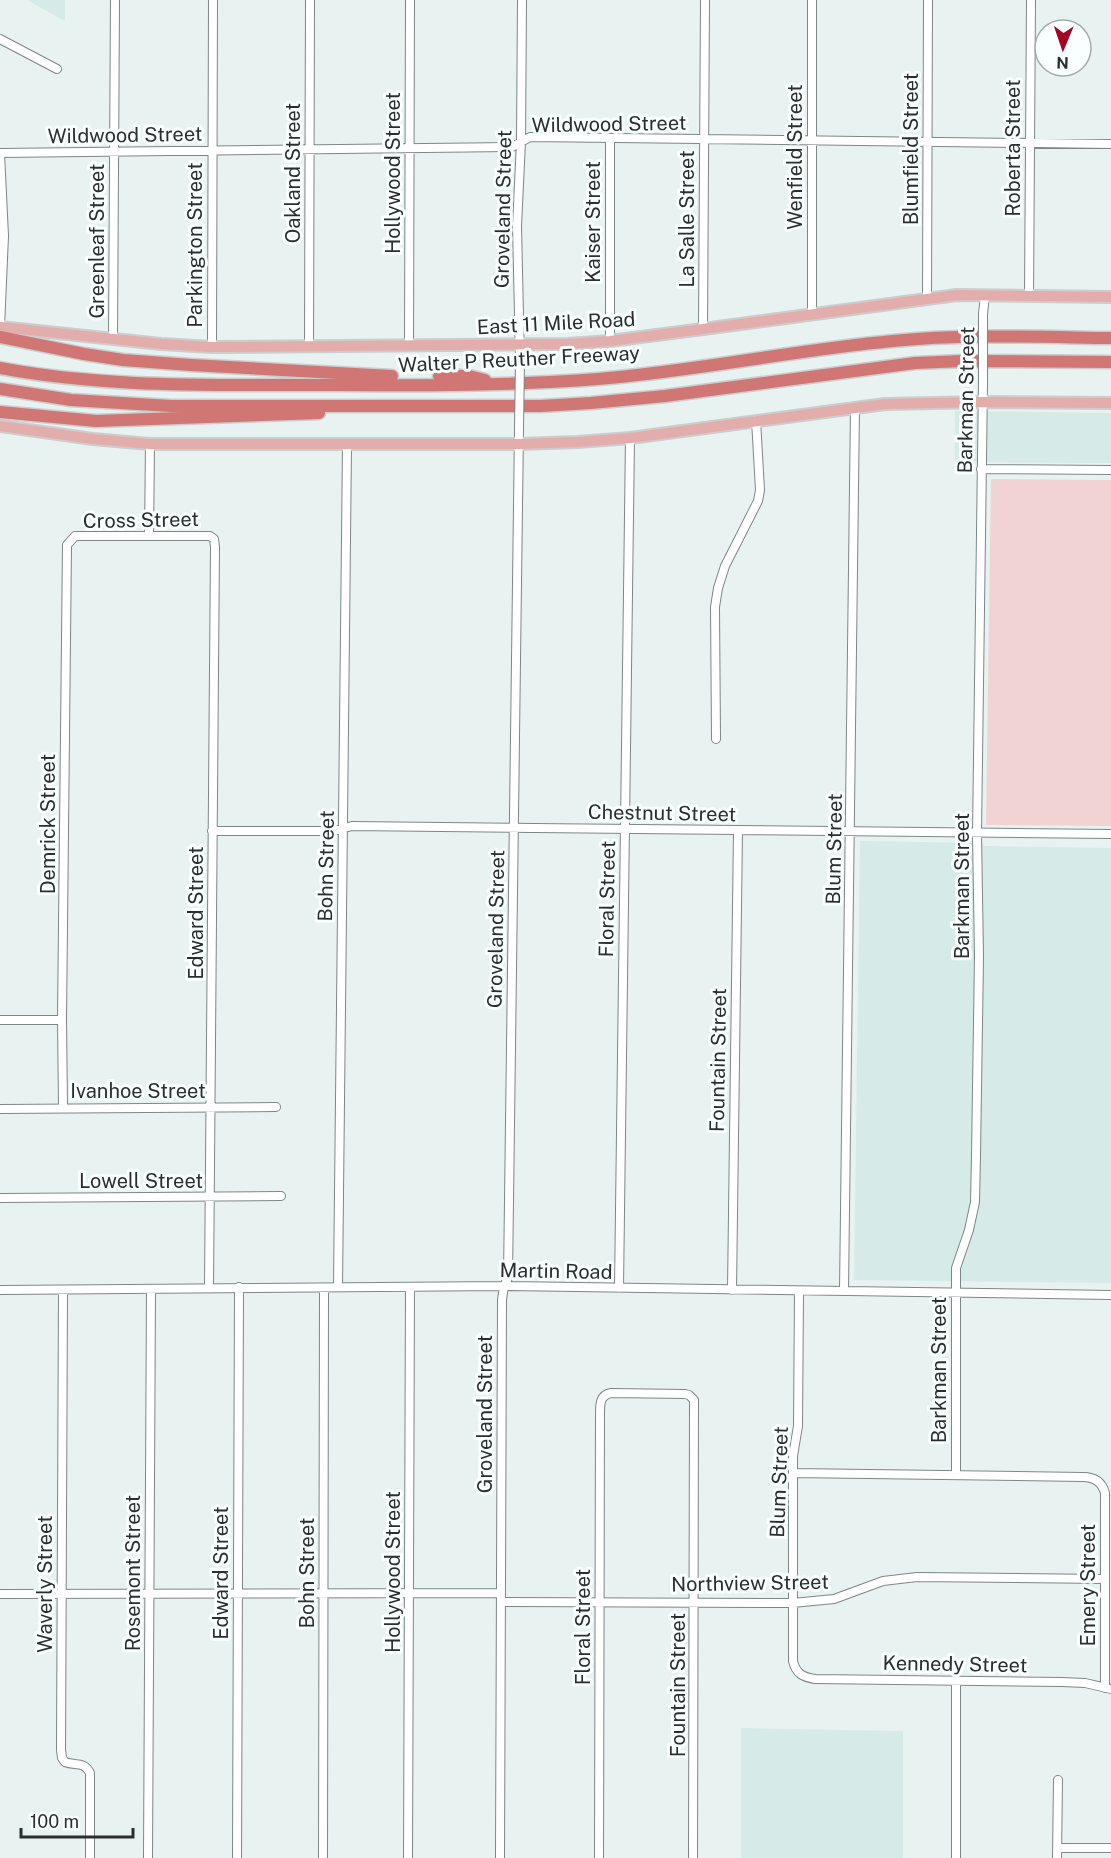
<svg xmlns="http://www.w3.org/2000/svg" width="1111" height="1858" font-family="'Public Sans',sans-serif">
	<style>
		.built { fill: #d6eae7 }
		.green { fill: #f0d3d2 }
		.lines { fill: none; stroke-linecap: round; stroke-linejoin: round }
		.minor-casing { stroke: #7e8786; stroke-width: 10 }
		.major-casing { stroke: #cccdcd; stroke-width: 14 }
		.highway-casing { stroke: #cccdcd; stroke-width: 15 }
		.minor { stroke: #fff; stroke-width: 8 }
		.major { stroke: #e3adac; stroke-width: 10 }
		.highway { stroke: #d07675; stroke-width: 12 }
		.minor-bridge-casing { stroke: #7e8786; stroke-width: 10; stroke-linecap: butt }
		.minor-bridge { stroke: #fff; stroke-width: 8 }
		.labels { text-anchor: middle; stroke-width: 6; stroke-linejoin: round; paint-order: stroke }
		.street-label { font-size: 20px; fill: #2a2e2d; stroke: #f9fffe }
	</style>
	<rect width="100%" height="100%" fill="#e8f2f1"/>
	<path class="built" d="M27,0h38v21z
		M955,411l156,2v50l-156,-1z
		M860,841l123,2 1,3 127,2v435l-257,-3z
		M741,1728l162,3v127h-162z"/>
	<path class="green" d="M991,479l120,1v346l-125,-1z"/>
	<g class="lines">
		<g class="minor-casing">
			<path id="minor" d="M812,0v314
				M0,39l57,30
				M610,139v202
				M0,153l512,-6 18,-10 581,7
				M1029,296l2,-296
				M927,299l1,-299
				M983,314l2,-19
				M0,327l4,-91 -4,-83
				M703,329l2,-329
				M113,339l2,-339
				M309,346l1,-346
				M409,346l1,-346
				M212,347l1,-347
				M520,360l-3,-134 4,-84 1,-142
				M981,469l130,1
				M149,536l1,-92
				M716,739l-1,-132 3,-19 7,-22 33,-65 2,-11 -4,-70
				M212,831h121l19,-5 759,8
				M0,1020h62
				M63,1108l-1,-88 5,-475 8,-9h135l4,3 1,8 -6,741
				M0,1109l276,-2
				M0,1198l281,-2
				M338,1287l9,-842
				M619,1288l11,-850
				M0,1290l504,-4 607,9
				M63,1290l-2,460 1,8 3,4c10,4 19,-1 25,11v85
				M732,1290l6,-459
				M799,1291l-1,135 -5,30v205c3,13 10,16 22,18l247,3 23,1 26,6
				M844,1291l11,-883
				M793,1473l290,4c11,0 19,5 22,16v195
				M956,1475v-207l13,-38 6,-28 1,-47 3,-198 -2,-123 6,-451
				M0,1594l501,-1
				M501,1602l292,1 41,-4 49,-18 34,-4 188,2
				M956,1680v178
				M1057,1848h54
				M148,1858l3,-569
				M237,1858l2,-571
				M323,1858l1,-570
				M408,1858l2,-571
				M500,1858l2,-558 2,-14 4,-8 11,-849
				M599,1858l1,-445c0,-9 0,-18 11,-20l74,1 4,1 5,5 -1,458
				M1057,1858l1,-78"/>
		</g>
		<g class="major-casing">
			<path id="major" d="M0,327l161,17 51,3 356,-3 42,-3 93,-12 254,-34 154,2
				M0,426l93,13 57,5h369l59,-2 52,-4 255,-34 98,-2 128,1"/>
		</g>
		<g class="highway-casing">
			<path id="highway" d="M0,337l84,17 39,6 68,5 201,11
				M0,368c95,18 189,17 285,17 104,0 209,2 313,-6 99,-8 196,-29 295,-38 72,-7 145,-4 218,-3
				M439,376h30l16,4
				M0,389l71,11 100,6h370l50,-3 74,-7 250,-33 48,-2 148,1
				M0,412l96,9 223,-8"/>
		</g>
		<use href="#minor" class="minor"/>
		<use href="#major" class="major"/>
		<use href="#highway" class="highway"/>
		<g class="minor-bridge-casing">
			<path id="minor-bridge" d="M983,383v-69
				M519,429l1,-69"/>
		</g>
		<use href="#minor-bridge" class="minor-bridge"/>
	</g>
	<g class="labels">
		<g class="street-label">
			<text transform="translate(609 124) rotate(-1)" y="7">Wildwood Street</text>
			<text transform="translate(125 135) rotate(-1)" y="7">Wildwood Street</text>
			<text transform="translate(1013 148) rotate(-90)" y="7">Roberta Street</text>
			<text transform="translate(911 149) rotate(-90)" y="7">Blumfield Street</text>
			<text transform="translate(795 157) rotate(-90)" y="7">Wenfield Street</text>
			<text transform="translate(293 173) rotate(-90)" y="7">Oakland Street</text>
			<text transform="translate(393 173) rotate(-90)" y="7">Hollywood Street</text>
			<text transform="translate(503 209) rotate(-89)" y="7">Groveland Street</text>
			<text transform="translate(687 219) rotate(-90)" y="7">La Salle Street</text>
			<text transform="translate(593 222) rotate(-90)" y="7">Kaiser Street</text>
			<text transform="translate(97 241) rotate(-90)" y="7">Greenleaf Street</text>
			<text transform="translate(195 245) rotate(-90)" y="7">Parkington Street</text>
			<text transform="translate(556 323) rotate(-3)" y="7">East 11 Mile Road</text>
			<text transform="translate(519 359) rotate(-3)" y="7">Walter P Reuther Freeway</text>
			<text transform="translate(966 400) rotate(-89)" y="7">Barkman Street</text>
			<text transform="translate(141 520) rotate(-1)" y="7">Cross Street</text>
			<text transform="translate(662 813) rotate(1)" y="7">Chestnut Street</text>
			<text transform="translate(48 824) rotate(-90)" y="7">Demrick Street</text>
			<text transform="translate(834 849) rotate(-89)" y="7">Blum Street</text>
			<text transform="translate(326 866) rotate(-89)" y="7">Bohn Street</text>
			<text transform="translate(962 886) rotate(-90)" y="7">Barkman Street</text>
			<text transform="translate(607 899) rotate(-89)" y="7">Floral Street</text>
			<text transform="translate(196 913) rotate(-90)" y="7">Edward Street</text>
			<text transform="translate(496 929) rotate(-89)" y="7">Groveland Street</text>
			<text transform="translate(718 1060) rotate(-89)" y="7">Fountain Street</text>
			<text x="138" y="1098">Ivanhoe Street</text>
			<text x="141" y="1188">Lowell Street</text>
			<text transform="translate(556 1271) rotate(1)" y="7">Martin Road</text>
			<text transform="translate(939 1370) rotate(-90)" y="7">Barkman Street</text>
			<text transform="translate(485 1414) rotate(-90)" y="7">Groveland Street</text>
			<text transform="translate(779 1482) rotate(-88)" y="7">Blum Street</text>
			<text transform="translate(393 1572) rotate(-90)" y="7">Hollywood Street</text>
			<text transform="translate(133 1573) rotate(-90)" y="7">Rosemont Street</text>
			<text transform="translate(221 1573) rotate(-90)" y="7">Edward Street</text>
			<text transform="translate(307 1573) rotate(-90)" y="7">Bohn Street</text>
			<text transform="translate(750 1583) rotate(-1)" y="7">Northview Street</text>
			<text transform="translate(45 1584) rotate(-90)" y="7">Waverly Street</text>
			<text transform="translate(1088 1585) rotate(-90)" y="7">Emery Street</text>
			<text transform="translate(583 1627) rotate(-90)" y="7">Floral Street</text>
			<text transform="translate(955 1664) rotate(1)" y="7">Kennedy Street</text>
			<text transform="translate(678 1685) rotate(-90)" y="7">Fountain Street</text>
		</g>
	</g>
	<g transform="translate(1063 48) rotate(182)"><circle r="28" fill="#f9fffe" stroke="#a6abaa" stroke-width="1.5"/>
	<path d="M0-4.5L10 22L0 15L-10 22Z" fill="#a30624"/>
	<text y="-9" font-size="16" font-weight="bold" text-anchor="middle" fill="#2a2e2d">N</text>
	</g>
	<path d="M21 1828v9h112v-9" fill="none" stroke="#2a2e2d" stroke-width="3"/>
	<text x="30" y="1828" font-size="18" fill="#2a2e2d" stroke="#f9fffe" stroke-width="4.5" paint-order="stroke">100 m</text>
</svg>
